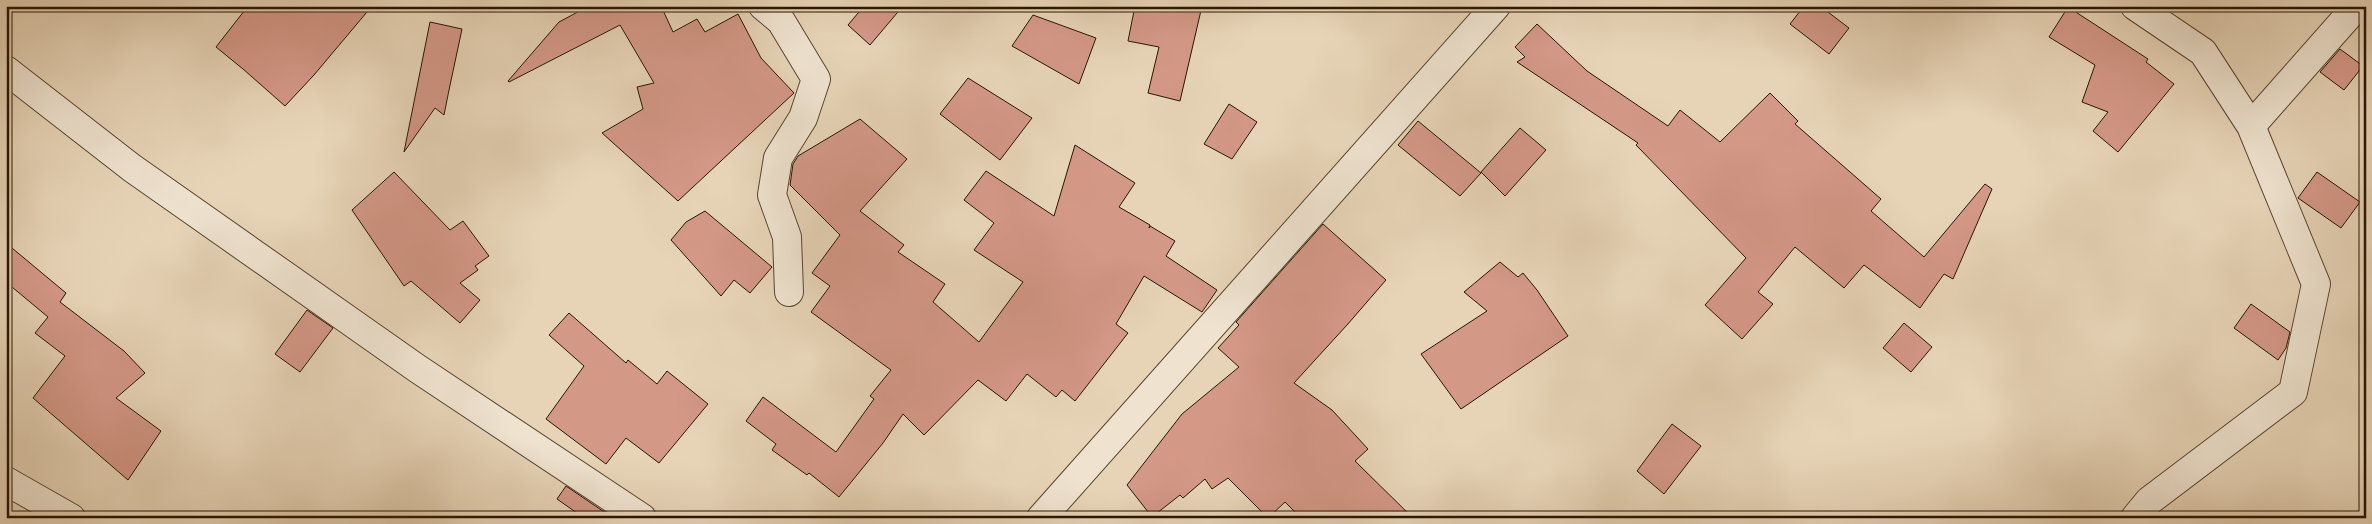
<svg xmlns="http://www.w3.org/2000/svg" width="2372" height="524" font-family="'Libre Bodoni',serif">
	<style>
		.building { fill: #d49887; stroke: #281601 }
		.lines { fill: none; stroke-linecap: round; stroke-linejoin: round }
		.minor-casing { stroke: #58462e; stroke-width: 30 }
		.minor { stroke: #efe3d0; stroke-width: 28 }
	</style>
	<rect width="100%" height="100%" fill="#e7d4b7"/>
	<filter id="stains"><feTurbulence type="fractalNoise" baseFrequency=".004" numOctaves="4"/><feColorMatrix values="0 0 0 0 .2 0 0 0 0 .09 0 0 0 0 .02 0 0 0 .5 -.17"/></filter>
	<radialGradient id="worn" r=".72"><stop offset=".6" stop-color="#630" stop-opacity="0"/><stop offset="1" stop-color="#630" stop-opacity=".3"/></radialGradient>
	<path class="building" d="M248,6h124l-58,69 -29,31 -42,-37 -27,-22z
		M589,6h72l12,26 24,-13 8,13 33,-18 23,44 33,35 -116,108 -76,-68 41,-24 -6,-22 17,-4 -34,-58 -111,57 -1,-1 51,-59z
		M864,6h39l-33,39 -22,-20z
		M1135,6h67l-22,95 -32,-8 11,-46 -31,-6z
		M1804,6h16l29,22 -20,26 -39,-30z
		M2068,7l80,52 -2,3 28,22 -56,68 -25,-21 15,-19 -26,-10 13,-37 -46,-28z
		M1033,15l63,23 -17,46 -67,-38z
		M430,22l32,7 -13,61 -5,25 -9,-7 -31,44z
		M1537,24l50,47 81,55 12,-16 40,32 50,-49 28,28 -3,3 86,75 -10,12 53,46 61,-73 7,5 -39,90 -9,-5 -24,34 -56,-43 -20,23 -49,-41 -37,45 15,12 -31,35 -37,-34 41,-47 -110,-113 2,-2 -121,-81 8,-5 -10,-10z
		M2340,49l23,17 -19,24 -24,-18z
		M968,78l64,40 -32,42 -60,-46z
		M1229,104l28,18 -25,37 -28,-15z
		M860,119l47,40 -47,52 44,34 -6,7 47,32 -12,18 46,40 44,-60 -49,-32 20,-27 -30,-23 22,-29 68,45 21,-71 60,38 -16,24 31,18 -1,3 1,-2 25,15 -9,15 51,34 -15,22 -58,-36 -28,48 12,9 -53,68 -13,-11 -6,7 -29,-23 -21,27 -28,-21 -54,55 -21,-21 -20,29 -44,54 -30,-24 -2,2 -35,-25 4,-6 -30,-23 17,-24 73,55 38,-53 -4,-3 21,-26 -80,-58 19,-26 -18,-13 28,-38 -50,-50 3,-21 5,-8z
		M1418,121l63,52 -21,23 -62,-51z
		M1520,128l26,22 -41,46 -24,-24z
		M394,172l56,58 13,-9 26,35 -14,10 3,4 -18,13 20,17 -20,23 -49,-42 -7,5 -52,-76z
		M2317,172l43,30 -19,26 -43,-30z
		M705,211l67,56 -22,26 -16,-13 -13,16 -50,-56 15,-18z
		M1323,224l63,56 -39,45 -53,58 38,27 36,39 -13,12 58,57h-112l-16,-16 -17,16 -40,-40 -16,11 -7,-10 -22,19 -3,-3 -28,22 -25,-32 55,-71 57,-47 -21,-19 21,-23 -3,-3z
		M6,243l60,50 -6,9 64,49 21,22 -29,25 45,33 -33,49 -95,-82 32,-42 -30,-23 13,-16 -42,-35z
		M1500,262l18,15 5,-4 14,17 31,46 -107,73 -40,-55 66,-43 -23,-19z
		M2251,304l39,28 -4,16 -8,12 -44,-32z
		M307,310l26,18 -33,44 -25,-18z
		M569,313l57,50 2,-3 29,24 10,-13 41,33 -49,59 -33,-25 -20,26 -60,-45 38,-53 -35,-31z
		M1904,323l28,24 -21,25 -28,-24z
		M1672,424l29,22 -37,48 -27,-23z
		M566,486l47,32h-29l-27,-19z"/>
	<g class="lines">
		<g class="minor-casing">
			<path id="minor" d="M763,6l18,15 35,58 -13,39 -25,40 -6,37 15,42 2,55
				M2135,6l68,46 48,74
				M6,70l126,98 286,201 224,149
				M6,481l65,37
				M1041,518l455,-512
				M2135,518l14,-17 144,-109 23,-108 -65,-158 106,-120"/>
		</g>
		<use href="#minor" class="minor"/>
	</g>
	<rect width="2372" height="524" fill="none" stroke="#e7d4b7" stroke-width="25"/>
	<rect x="8" y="8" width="2357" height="509" fill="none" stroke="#281601" stroke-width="2.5"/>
	<rect x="12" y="12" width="2347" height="499" fill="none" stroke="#281601"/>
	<rect width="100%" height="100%" filter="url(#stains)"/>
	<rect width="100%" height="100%" fill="url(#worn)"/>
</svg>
